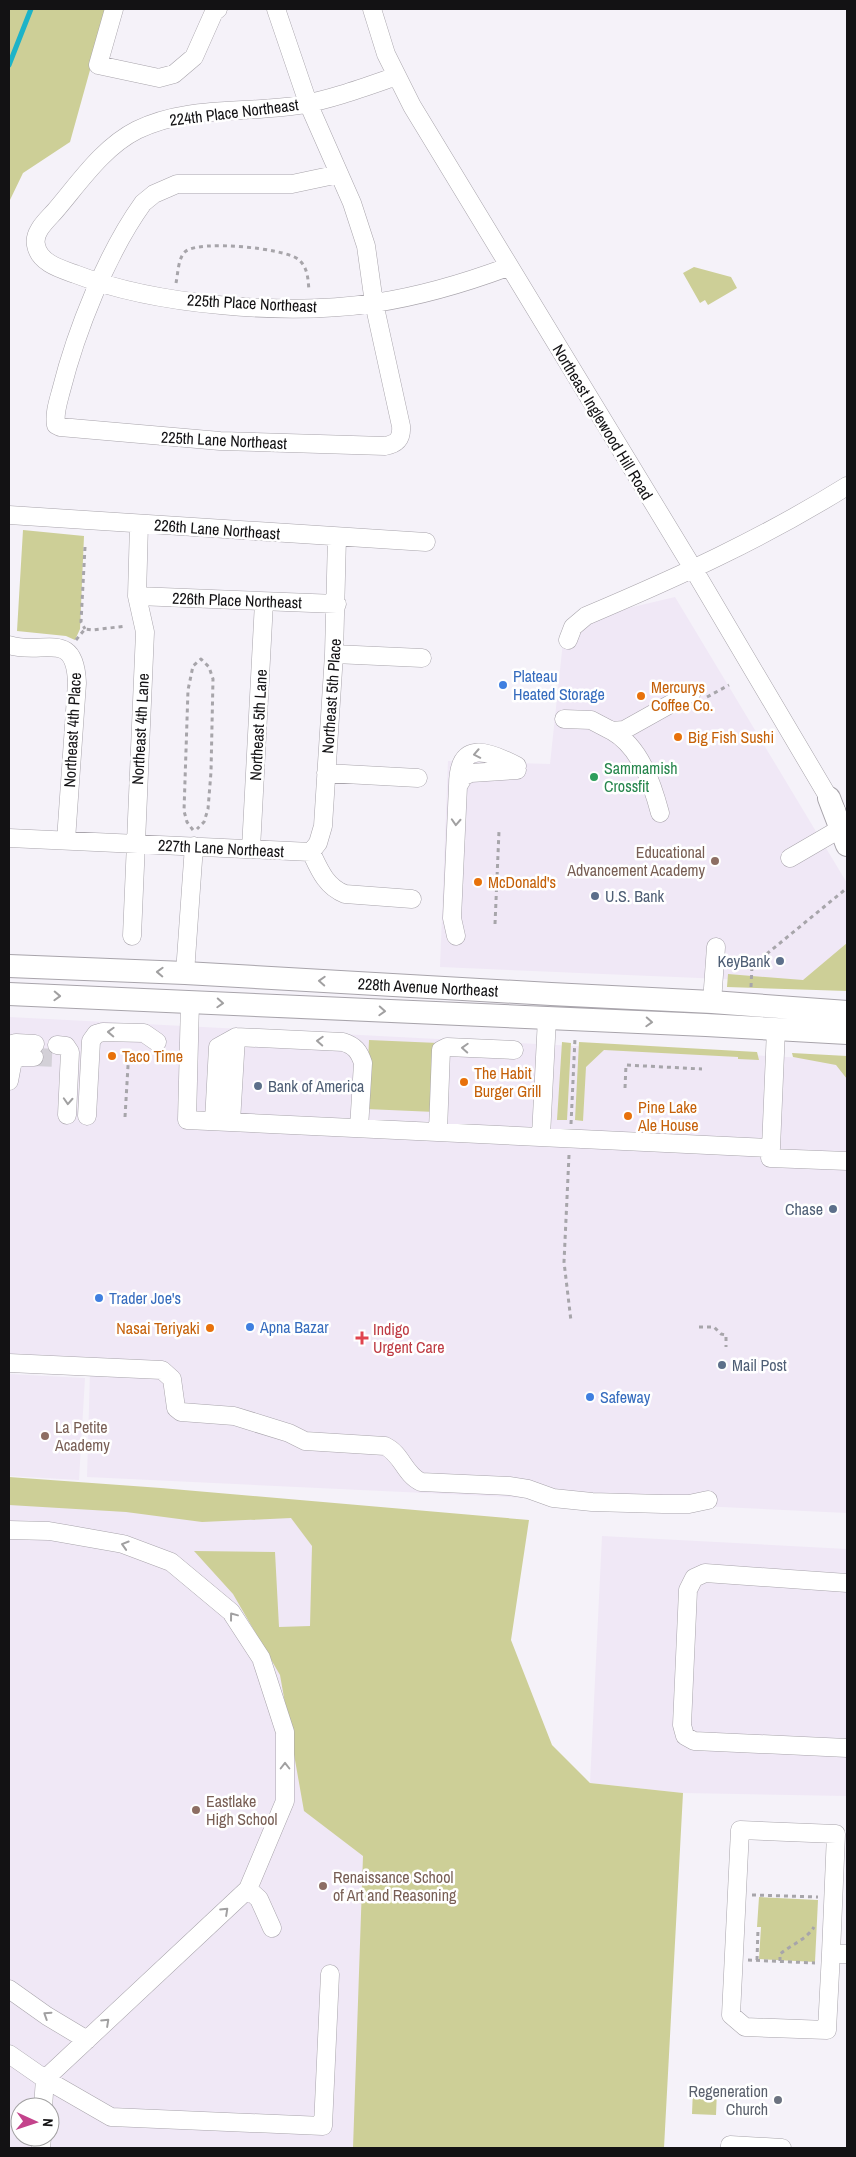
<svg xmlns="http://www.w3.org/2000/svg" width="856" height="2157" font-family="'Archivo Narrow',sans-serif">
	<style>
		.built { fill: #f0e8f6; fill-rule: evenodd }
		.green { fill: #cdcf97 }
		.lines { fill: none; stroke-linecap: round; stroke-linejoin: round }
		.stream { stroke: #1cb3c8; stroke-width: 5 }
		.minor-tunnel { stroke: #d3d0d7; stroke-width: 18; stroke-dasharray: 18 9; stroke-linecap: butt }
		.minor-casing { stroke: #a8a4ab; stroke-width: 19 }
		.major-casing { stroke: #a8a4ab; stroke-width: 24 }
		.path { stroke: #a7a5aa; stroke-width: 3; stroke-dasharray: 4 4; stroke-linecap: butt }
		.minor { stroke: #fff; stroke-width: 18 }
		.major { stroke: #fff; stroke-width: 22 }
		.oneway { stroke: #a1a0a1 }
		.shop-dot { fill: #3f7fe0; stroke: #fff; stroke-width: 2 }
		.food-dot { fill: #e8710a; stroke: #fff; stroke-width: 2 }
		.leisure-dot { fill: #2e9e5b; stroke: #fff; stroke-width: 2 }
		.education-dot { fill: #8d6e63; stroke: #fff; stroke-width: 2 }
		.service-dot { fill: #5c6f8a; stroke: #fff; stroke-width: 2 }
		.health-dot { fill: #e0444e; stroke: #fff; stroke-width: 2 }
		.worship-dot { fill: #6b7280; stroke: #fff; stroke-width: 2 }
		.labels { text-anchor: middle; stroke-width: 5; stroke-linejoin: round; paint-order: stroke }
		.street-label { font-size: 16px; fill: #131214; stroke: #fff }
		.shop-label { font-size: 16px; fill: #366cbe; stroke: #fff; text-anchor: start }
		.food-label { font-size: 16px; fill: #c56008; stroke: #fff; text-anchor: start }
		.leisure-label { font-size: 16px; fill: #27864d; stroke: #fff; text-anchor: start }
		.education-label { font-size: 16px; fill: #785e54; stroke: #fff; text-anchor: start }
		.service-label { font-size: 16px; fill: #4e5e75; stroke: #fff; text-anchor: start }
		.health-label { font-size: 16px; fill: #be3a42; stroke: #fff; text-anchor: start }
		.worship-label { font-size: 16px; fill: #5b616d; stroke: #fff; text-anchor: end }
	</style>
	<rect width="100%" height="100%" fill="#f5f2f9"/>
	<path class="built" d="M675,597l172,286v84l-5,17 -402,-17 8,-206 102,3 15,-141z
		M9,1017l838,43v453l-760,-36 3,-106 -81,-3z
		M9,1374l76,4 -6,102 -70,-4z
		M9,1497l382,17 -17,634h-365zM20,2107h30v30h-30z
		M602,1536l245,13v247l-164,-3 -93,-10z"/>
	<path class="green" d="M9,9h98l-37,133 -47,31 -14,29z
		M694,267l37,10 6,11 -29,17 -3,-5 -5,3 -17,-30z
		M23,530l61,6 -4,93 -5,11 -9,-4 -49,-5z
		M847,943v48l-120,-4 1,-13 75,6z
		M369,1040l69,3 -3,69 -69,-3z
		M562,1042l9,1 -4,77h-10z
		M579,1042l178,10 2,8 -21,-1v-2l-134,-7 -18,17 -3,54 -8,-1z
		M792,1053l55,3v23l-11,-14 -43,-8z
		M9,1477l152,11 368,32 -18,120 41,105 38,38 93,10 -19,355h-311l10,-292 -59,-45 -24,-136 -47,-81 -39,-43 81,1 4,75 31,-1 2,-80 -21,-28 -89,4 -76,-10 -117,-7z
		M759,1897l59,3 -3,62 -56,-3 2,-32h-4z
		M693,2089l24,1 -1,25 -24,-1z"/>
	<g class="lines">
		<path class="stream" d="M9,65l22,-56"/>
		<path class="minor-tunnel" d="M34,1057l23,1"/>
		<g class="minor-casing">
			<path id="minor" d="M114,9l-16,56 61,13 15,-4 20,-17 20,-45 4,-3
				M276,9l32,94 44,100 14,43 8,57 27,123c1,13 -4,18 -16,20l-165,-5 -160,-14 -4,-2c-2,-11 2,-23 5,-34 15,-60 46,-138 82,-188l11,-9 23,-10h115l47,-10
				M372,9l14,45 26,52 282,464 142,240
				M397,76c-32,11 -64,23 -97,29 -55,9 -112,0 -163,25 -34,17 -58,53 -82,81 -8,9 -22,21 -19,34 3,18 25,24 39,29 82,32 213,42 300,29 46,-7 90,-20 133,-36
				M9,515l417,27
				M137,596l200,8
				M568,640l5,-13 13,-11c92,-39 176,-77 261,-130
				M9,645c34,11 66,-17 68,38l-11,157
				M334,654l88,4
				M564,719l27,1 21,11 12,-1 68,-38
				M612,731c28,16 40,52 48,82
				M326,773l92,5
				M458,786c0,-46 29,-36 59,-20
				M9,838l302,14c8,17 15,35 34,42l67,5
				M251,849l13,-247
				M311,852l7,-9 5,-17 11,-172 3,-117
				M790,858l55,-32
				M132,936l13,-304 -8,-36 2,-72
				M456,936l-4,-18 6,-132 6,-10 7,-3 46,-3
				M185,973l9,-127
				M190,1002l-3,118 584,28 5,-119
				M712,1002l4,-55
				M9,1045l7,-2 19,1
				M57,1045l9,1 4,6 -3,63
				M9,1081l4,-21 9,-3h12
				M87,1116l4,-75 5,-7 7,-2 41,1 13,9
				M214,1121l4,-74 18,-10 107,5c12,4 16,9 20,21l-4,65
				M231,1122l5,-85
				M438,1131l3,-81 6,-3 67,3
				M541,1136l6,-118
				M770,1158l77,3
				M9,1363l153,7 10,9 4,29 5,4 53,4 55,17 16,8 80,5c17,8 19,28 36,36l88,4 19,3 25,9 39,4 71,2h26l19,-4
				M9,1530l40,1 74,13 48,18 60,50 30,46 24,74v69l-37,88 -203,190 -2,28
				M847,1583l-142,-10 -11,5 -6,12 -6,135 3,11 9,5 153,7
				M248,1889l11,10 13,29
				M831,1953l5,-119 -96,-4 -9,185 14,12 82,3 4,-77 16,1
				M9,1989l38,27 40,24
				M9,2054l36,25 66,38 212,9 7,-152
				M41,2148l1,-11
				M730,2148v-3l52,3"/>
		</g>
		<g class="major-casing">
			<path id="major" d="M829,798l18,47
				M9,966l176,7 366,21 161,8 135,10
				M9,994l697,31 141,8"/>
		</g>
		<path class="path" d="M176,283c2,-9 2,-26 10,-32 15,-11 97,-3 112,8 10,8 10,20 11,32
			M85,547l-4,75 4,7
			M76,640l9,-11 8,1 33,-4
			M707,697l22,-12
			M193,830l-6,-8 -3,-11 4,-121 5,-24 8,-7 8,8 4,12 -2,93 -3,37 -4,13 -7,7
			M495,924l4,-93
			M751,987l1,-21 95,-78
			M625,1088l1,-23 76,4
			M125,1117l4,-68
			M571,1124l4,-86
			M569,1155l-5,107 7,59
			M699,1327h15l7,7 5,1v12
			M752,1895l66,2
			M748,1960l67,3
			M757,1960l1,-31
			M780,1961v-7c11,-9 27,-15 34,-27"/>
		<use href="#minor" class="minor"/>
		<use href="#major" class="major"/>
	</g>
	<defs><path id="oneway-chevron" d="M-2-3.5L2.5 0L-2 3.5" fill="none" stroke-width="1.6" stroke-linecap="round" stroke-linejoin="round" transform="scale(1.25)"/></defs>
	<g class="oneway">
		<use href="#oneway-chevron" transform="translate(477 754) rotate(169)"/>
		<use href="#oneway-chevron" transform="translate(456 822) rotate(93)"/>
		<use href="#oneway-chevron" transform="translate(160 972) rotate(-178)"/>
		<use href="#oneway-chevron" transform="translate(322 981) rotate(-177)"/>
		<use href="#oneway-chevron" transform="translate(57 996) rotate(2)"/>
		<use href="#oneway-chevron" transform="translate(220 1003) rotate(3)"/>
		<use href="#oneway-chevron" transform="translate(382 1011) rotate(3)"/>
		<use href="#oneway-chevron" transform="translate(649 1022) rotate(3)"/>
		<use href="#oneway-chevron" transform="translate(111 1032) rotate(-178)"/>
		<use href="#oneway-chevron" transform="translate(320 1041) rotate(-177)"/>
		<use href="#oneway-chevron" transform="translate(465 1048) rotate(-177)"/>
		<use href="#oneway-chevron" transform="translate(68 1101) rotate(93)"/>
		<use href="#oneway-chevron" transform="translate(125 1545) rotate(-163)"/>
		<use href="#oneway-chevron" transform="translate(233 1616) rotate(-127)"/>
		<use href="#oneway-chevron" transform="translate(285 1766) rotate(-90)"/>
		<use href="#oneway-chevron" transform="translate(225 1911) rotate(-43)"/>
		<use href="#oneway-chevron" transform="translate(47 2015) rotate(-147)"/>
		<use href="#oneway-chevron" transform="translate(106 2022) rotate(-43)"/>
	</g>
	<g class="shop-dot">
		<circle cx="503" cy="685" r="5"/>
		<circle cx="99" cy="1298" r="5"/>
		<circle cx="250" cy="1327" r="5"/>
		<circle cx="590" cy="1397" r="5"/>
	</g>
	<g class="food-dot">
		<circle cx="641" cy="696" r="5"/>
		<circle cx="678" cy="737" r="5"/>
		<circle cx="478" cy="882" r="5"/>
		<circle cx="112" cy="1056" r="5"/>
		<circle cx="464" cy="1082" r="5"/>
		<circle cx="628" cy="1116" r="5"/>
		<circle cx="210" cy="1328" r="5"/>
	</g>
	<circle class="leisure-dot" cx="594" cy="777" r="5"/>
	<g class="education-dot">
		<circle cx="715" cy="861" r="5"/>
		<circle cx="45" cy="1436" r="5"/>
		<circle cx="196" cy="1810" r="5"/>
		<circle cx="323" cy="1886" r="5"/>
	</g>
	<g class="service-dot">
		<circle cx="595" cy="896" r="5"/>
		<circle cx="780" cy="961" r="5"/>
		<circle cx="258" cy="1086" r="5"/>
		<circle cx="833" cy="1209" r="5"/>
		<circle cx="722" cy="1365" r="5"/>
	</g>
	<path class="health-dot" d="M359.5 1330.5h5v5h5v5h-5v5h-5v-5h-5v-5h5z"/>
	<circle class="worship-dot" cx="778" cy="2100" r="5"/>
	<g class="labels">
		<g class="street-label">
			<text transform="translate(234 112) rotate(-7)" y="6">224th Place Northeast</text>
			<text transform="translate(252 303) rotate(3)" y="6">225th Place Northeast</text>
			<text transform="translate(603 422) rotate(59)" y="6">Northeast Inglewood Hill Road</text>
			<text transform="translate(224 440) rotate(3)" y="6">225th Lane Northeast</text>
			<text transform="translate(217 529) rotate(4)" y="6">226th Lane Northeast</text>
			<text transform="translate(237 600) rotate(2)" y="6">226th Place Northeast</text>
			<text transform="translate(331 696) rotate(-86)" y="6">Northeast 5th Place</text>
			<text transform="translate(258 725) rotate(-87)" y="6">Northeast 5th Lane</text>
			<text transform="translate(140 729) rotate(-87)" y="6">Northeast 4th Lane</text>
			<text transform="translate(72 730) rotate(-87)" y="6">Northeast 4th Place</text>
			<text transform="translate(221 848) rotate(3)" y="6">227th Lane Northeast</text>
			<text transform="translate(428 987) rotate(3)" y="6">228th Avenue Northeast</text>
		</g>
		<g class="shop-label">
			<text x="513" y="682">Plateau<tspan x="513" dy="18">Heated Storage</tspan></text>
			<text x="109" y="1304">Trader Joe's</text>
			<text x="260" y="1333">Apna Bazar</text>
			<text x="600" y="1403">Safeway</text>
		</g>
		<g class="food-label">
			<text x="651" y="693">Mercurys<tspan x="651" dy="18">Coffee Co.</tspan></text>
			<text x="688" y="743">Big Fish Sushi</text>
			<text x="488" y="888">McDonald's</text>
			<text x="122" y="1062">Taco Time</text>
			<text x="474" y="1079">The Habit<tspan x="474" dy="18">Burger Grill</tspan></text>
			<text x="638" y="1113">Pine Lake<tspan x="638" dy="18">Ale House</tspan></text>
			<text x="200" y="1334" text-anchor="end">Nasai Teriyaki</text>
		</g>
		<g class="leisure-label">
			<text x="604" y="774">Sammamish<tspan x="604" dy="18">Crossfit</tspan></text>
		</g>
		<g class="education-label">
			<text x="705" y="858" text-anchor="end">Educational<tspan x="705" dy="18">Advancement Academy</tspan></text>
			<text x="55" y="1433">La Petite<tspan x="55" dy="18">Academy</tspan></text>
			<text x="206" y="1807">Eastlake<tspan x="206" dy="18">High School</tspan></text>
			<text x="333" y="1883">Renaissance School<tspan x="333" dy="18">of Art and Reasoning</tspan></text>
		</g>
		<g class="service-label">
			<text x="605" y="902">U.S. Bank</text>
			<text x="770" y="967" text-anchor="end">KeyBank</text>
			<text x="268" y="1092">Bank of America</text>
			<text x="823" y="1215" text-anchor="end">Chase</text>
			<text x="732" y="1371">Mail Post</text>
		</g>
		<g class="health-label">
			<text x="373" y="1335">Indigo<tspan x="373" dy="18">Urgent Care</tspan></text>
		</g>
		<g class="worship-label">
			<text x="768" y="2097">Regeneration<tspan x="768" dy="18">Church</tspan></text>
		</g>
	</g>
	<rect width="856" height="2157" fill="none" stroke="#131214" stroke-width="20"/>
	<g transform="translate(35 2122) rotate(93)"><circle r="24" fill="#ffffff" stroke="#a1a0a1"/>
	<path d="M0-4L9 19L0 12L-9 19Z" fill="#c4438c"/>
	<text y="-8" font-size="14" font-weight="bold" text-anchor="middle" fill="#131214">N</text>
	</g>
</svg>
